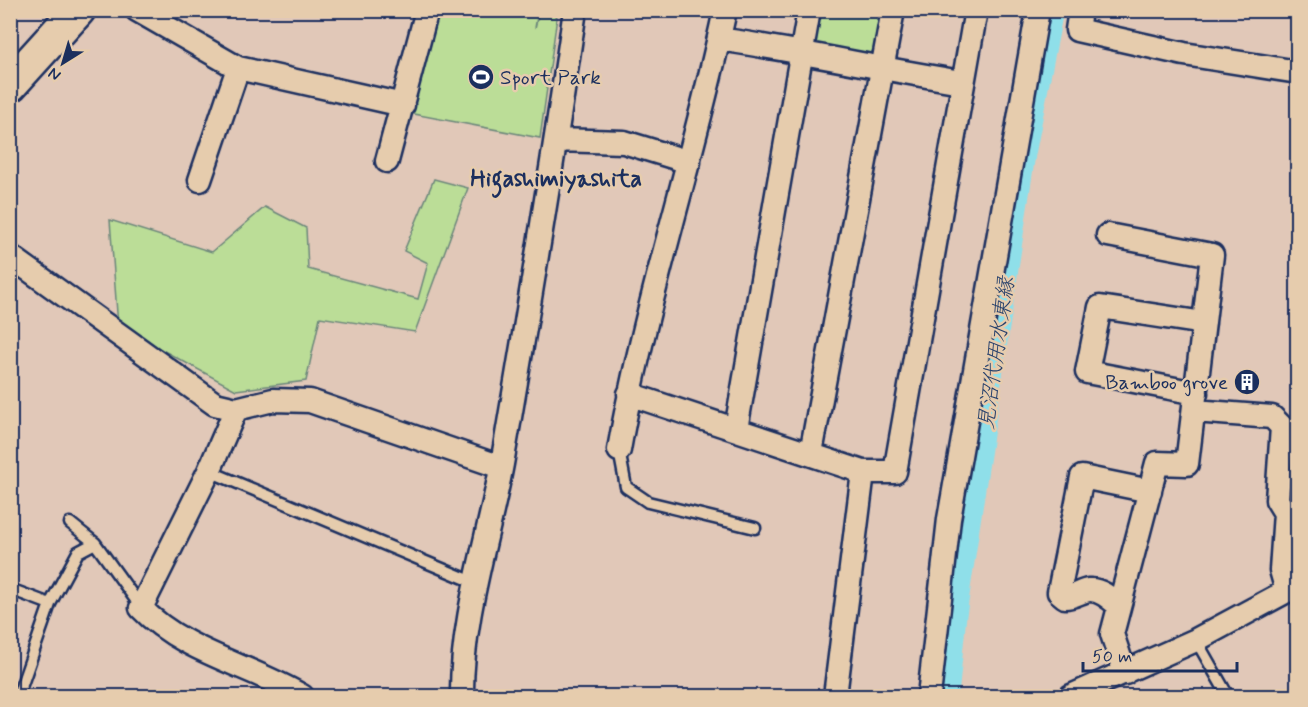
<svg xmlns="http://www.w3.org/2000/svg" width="1308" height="707" font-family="Mynerve,'Klee One',sans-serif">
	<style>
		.green { fill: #bbdd97; stroke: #6b867a; stroke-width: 1.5 }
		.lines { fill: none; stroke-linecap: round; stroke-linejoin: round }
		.canal { stroke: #8fdfe9; stroke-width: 21 }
		.service-casing { stroke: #1b2f5e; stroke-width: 15 }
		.minor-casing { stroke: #1b2f5e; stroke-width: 27 }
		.primary-casing { stroke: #1b2f5e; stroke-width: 38 }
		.service { stroke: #e6ccad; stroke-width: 10 }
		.minor { stroke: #e6ccad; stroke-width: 22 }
		.primary { stroke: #e6ccad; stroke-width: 33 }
		.labels { text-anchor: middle; stroke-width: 5; stroke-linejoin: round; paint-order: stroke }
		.poi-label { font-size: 21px; fill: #1b2f5e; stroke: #e6ccad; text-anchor: start }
		.water-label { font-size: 22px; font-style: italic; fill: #27416c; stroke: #e6ccad }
		.quarter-label { font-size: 24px; font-weight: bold; fill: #1b2f5e; stroke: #e6ccad }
	</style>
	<rect width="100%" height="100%" fill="#e1c8b8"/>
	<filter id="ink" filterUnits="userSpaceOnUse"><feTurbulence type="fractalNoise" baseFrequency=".0167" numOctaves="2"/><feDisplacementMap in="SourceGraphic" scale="12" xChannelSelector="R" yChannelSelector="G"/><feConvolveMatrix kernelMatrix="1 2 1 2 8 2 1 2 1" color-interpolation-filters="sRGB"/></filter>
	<g filter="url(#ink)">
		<path class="green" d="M433,11h105l-3,17 4,-17h12l6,6 -17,121 -137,-26z
			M816,11h67l-8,37 -6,7 -54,-10 -4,-7z
			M434,179l34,9 -53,144 -95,-15 -14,64 -70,9 -118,-64 -8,-106 102,32 53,-45 41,21 2,41 110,30 10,-36 -24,-12z"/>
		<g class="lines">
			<path class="canal" d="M948,696l8,-81 69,-461 28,-144"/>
			<g class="service-casing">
				<path id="service" d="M619,450l7,37 22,15 107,26
					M209,471l267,112
					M70,523l25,20 46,64
					M10,589l40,15
					M1196,640l32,56
					M18,696l32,-92 28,-52 17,-9"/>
			</g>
			<g class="minor-casing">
				<path id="minor" d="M137,10l101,58 165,37
					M1080,10l-3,20 107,24 114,18
					M719,39c82,12 162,30 243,43
					M556,140l68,2 65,20
					M387,161l40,-151
					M200,180l38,-112
					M1108,235l104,20 -25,209 -30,-1 -45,171 13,39
					M10,256l205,148 21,5 37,-9 37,1 191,66
					M1196,393l-109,-21 13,-65 104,16
					M629,394l234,78h32l81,-462
					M236,409l-27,62 -68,137c42,44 109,57 161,88
					M1194,411l78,6 10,10 -5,73 8,13 -4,57 6,21
					M736,429l73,-419
					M619,450c26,-148 75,-292 106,-440
					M811,453l82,-443
					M1119,606c-8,-7 -18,-17 -30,-16 -8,1 -15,7 -24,7l-6,-5 23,-115 68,14
					M462,696c-1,-76 26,-157 40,-232 26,-151 51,-302 73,-454
					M835,696l28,-224
					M929,696l20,-177 89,-509
					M1071,696l125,-56 102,-55"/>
			</g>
			<g class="primary-casing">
				<path id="primary" d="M10,85l68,-75"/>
			</g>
			<use href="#service" class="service"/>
			<use href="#minor" class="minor"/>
			<use href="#primary" class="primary"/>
		</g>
	</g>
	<defs>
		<g id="stadium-disc" transform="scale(1.35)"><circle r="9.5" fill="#1b2f5e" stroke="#e6ccad"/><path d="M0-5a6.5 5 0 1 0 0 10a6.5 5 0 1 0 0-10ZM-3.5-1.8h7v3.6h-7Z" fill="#fff"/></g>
		<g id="building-disc" transform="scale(1.35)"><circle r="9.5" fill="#1b2f5e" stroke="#e6ccad"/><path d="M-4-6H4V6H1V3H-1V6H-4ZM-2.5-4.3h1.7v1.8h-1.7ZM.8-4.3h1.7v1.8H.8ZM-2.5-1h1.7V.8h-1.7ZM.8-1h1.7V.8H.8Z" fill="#fff"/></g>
	</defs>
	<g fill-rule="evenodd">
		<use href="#stadium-disc" x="481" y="77"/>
		<use href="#building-disc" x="1247" y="382"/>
	</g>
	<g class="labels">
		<g class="poi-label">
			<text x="500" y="84">Sport Park</text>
			<text x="1228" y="389" text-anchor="end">Bamboo grove</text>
		</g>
		<g class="water-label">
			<text transform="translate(995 353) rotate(-82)" y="8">見沼代用水東縁</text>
		</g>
		<g class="quarter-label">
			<text x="556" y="186">Higashimiyashita</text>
		</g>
	</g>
	<rect width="1308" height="707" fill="none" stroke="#e6ccad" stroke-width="36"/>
	<rect x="18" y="18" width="1272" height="671" fill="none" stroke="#1b2f5e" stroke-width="2" filter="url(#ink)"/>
	<g transform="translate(63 63) rotate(217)" stroke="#e6ccad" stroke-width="4.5" paint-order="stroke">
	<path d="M0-4.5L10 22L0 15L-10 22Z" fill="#1b2f5e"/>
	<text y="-9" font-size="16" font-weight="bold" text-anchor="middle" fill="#1b2f5e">N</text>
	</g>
	<path d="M1083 662v9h154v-9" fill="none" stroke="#1b2f5e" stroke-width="3"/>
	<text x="1092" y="662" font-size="18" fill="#1b2f5e" stroke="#e6ccad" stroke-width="4.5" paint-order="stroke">50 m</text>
</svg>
